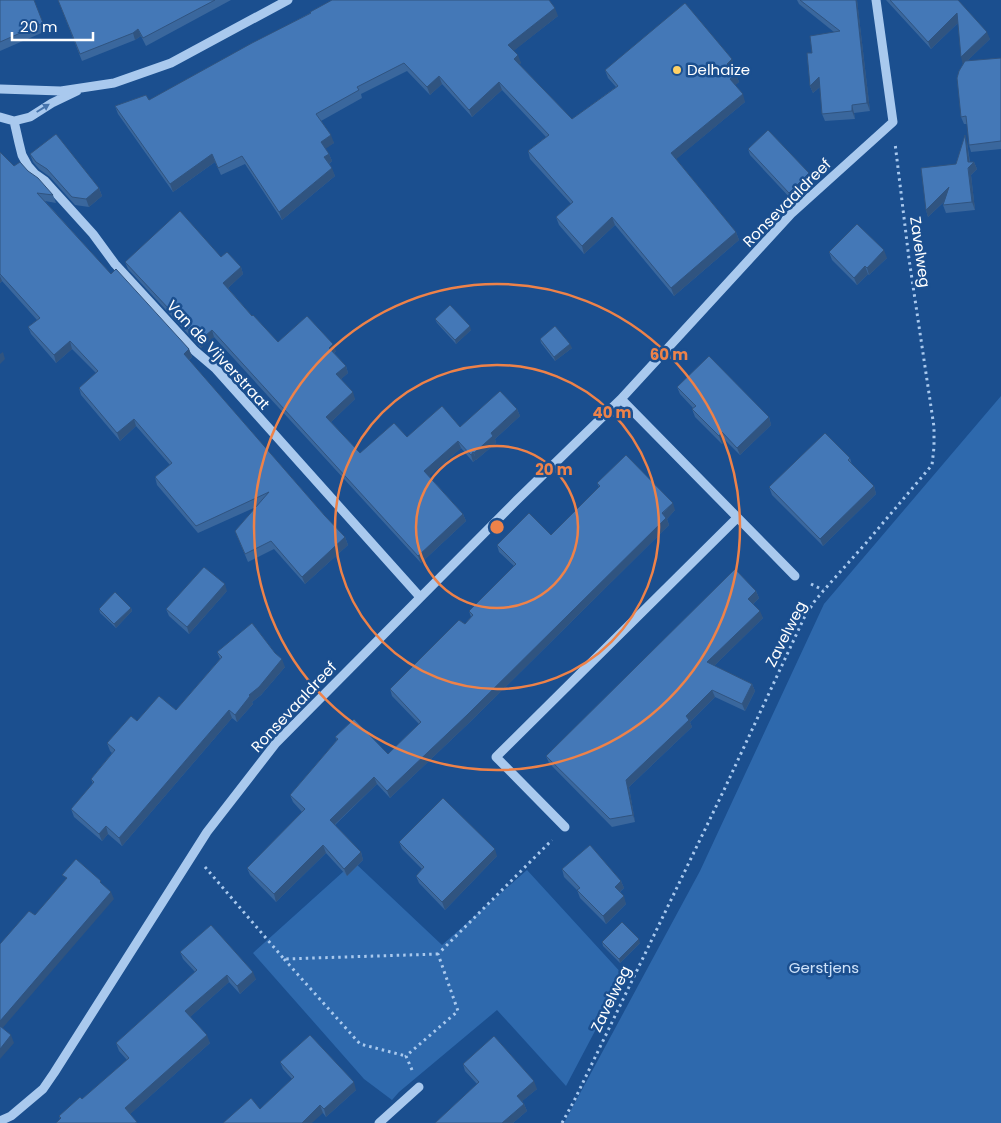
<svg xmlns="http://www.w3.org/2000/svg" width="1001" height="1123" font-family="Poppins,sans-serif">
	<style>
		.green { fill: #2e69ad }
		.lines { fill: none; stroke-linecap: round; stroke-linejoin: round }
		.path { stroke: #a9c9ee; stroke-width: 3; stroke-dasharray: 2.5 4; stroke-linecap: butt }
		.minor { stroke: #a9c9ee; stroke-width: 9 }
		.wall { fill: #3a679d }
		.shaded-wall { fill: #305480 }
		.building { fill: #4478b7; stroke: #305480 }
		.oneway { fill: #4674ac }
		.ring { fill: none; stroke: #ee8249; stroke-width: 2.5 }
		.poi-dot { fill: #ffd166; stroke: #1b4f8f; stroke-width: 2 }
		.labels { text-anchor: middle; stroke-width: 5; stroke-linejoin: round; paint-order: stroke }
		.poi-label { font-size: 15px; fill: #fff; stroke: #1b4f8f; text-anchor: start }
		.street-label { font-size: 15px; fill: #fff; stroke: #1b4f8f }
		.park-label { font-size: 15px; fill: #cfe3fa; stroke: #1b4f8f }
		.centre { fill: #ee8249; stroke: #1b4f8f; stroke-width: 2.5 }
		.ring-label { font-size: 15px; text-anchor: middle; font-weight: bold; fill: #ee8249; stroke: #1b4f8f; stroke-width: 5; stroke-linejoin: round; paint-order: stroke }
	</style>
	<rect width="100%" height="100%" fill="#1b4f8f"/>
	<path class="green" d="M1001,396v727h-437l136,-252 124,-267z
		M354,862l88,83 85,-75 97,106 -58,110 -69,-76 -98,82 -7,8 -28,-21 -111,-126z"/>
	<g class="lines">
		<path class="path" d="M811,584l12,6
			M205,867l79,92 154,-5
			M284,959l76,85 46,12
			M412,1070l-6,-14 52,-45 -20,-57 114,-114
			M562,1123l12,-22 150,-311 80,-172 10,-16 10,-12 42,-47 66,-78 2,-18v-20l-25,-168 -14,-116"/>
		<path class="minor" d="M0,89l61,2 53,-8 57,-20 117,-63
			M0,117l14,4 16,-4 22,-14 25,-12
			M14,121l5,22 3,12 6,11 7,8 10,7 48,53 22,30 80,87 20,17 205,229
			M621,399l174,177
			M565,827l-69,-70 241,-239
			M0,1121l11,-5 32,-27 11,-16 153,-241 69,-89 241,-243 104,-101 170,-185 102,-92 -17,-122
			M379,1123l40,-36"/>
	</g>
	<path class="wall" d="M0,0l43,23 3,8 -46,20z
		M58,0h173l-85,46 -5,-10 -6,4 -53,21z
		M797,0h60l13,111 -16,2 1,6 -30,2 -3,-7 -2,-27 -7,6 -3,-7 2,-33 22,-21 -35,-28z
		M886,0h72l32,39 -23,22 34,-3v91l-30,3 -2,-7 -2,-21h-3l-3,-7 2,-53 -5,-41 -27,26z
		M310,12l248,4 -45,35 8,12 -2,1 53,55 44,-32 -8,-9 -3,-8 130,-3 -3,2 4,5 3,8 -4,3 10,17 -69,57 60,73 3,8 -65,56 -59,-71 -31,29 -25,-29 -3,-8 15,-13 -41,-45 -2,-8 18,-14 -44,-47 -30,27 -30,-33 -12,11 -23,-24 -46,23 1,4 -41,23 13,22 -9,5 4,6 3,7 -3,3 6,12 -53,44 -37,-56 -24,11 -6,-13 -42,30 -55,-78 -3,-8 34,-6 161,-87z
		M967,142l3,20h4l3,7 -6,6 4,35 -29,3 -3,-8 2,-4 -17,16 -2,-7 30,-46z
		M748,149l61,24 3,7 -21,19 -41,-44z
		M0,152l14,14 14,5 25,24 3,8 -11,-2 66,73 78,75 3,8 -3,3 136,156 20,21 3,8 -43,39 -31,-35 -26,13 -13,-31 21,-24 -58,26 -41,-48 -2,-8 15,-12 -34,-39 -16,15 -39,-46 -2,-7 17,-15 -24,-24 -16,14 -25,-29 -3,-7 9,-7 -35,-39 -2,2z
		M30,154l69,34 3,8 -13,11 -14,-2 -25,-28 -11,-8 -6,-7z
		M829,252l58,6 -18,17 -1,-1 -11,11 -25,-25z
		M221,257l20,10 2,7 -15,14 24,28 26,26 58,9 -2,2 12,13 2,7 -7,6 14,20 -24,23 29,31 47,-16 53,-10 57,-18 3,7 -25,23 1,4 -20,17v-1l-3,3 -12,-14 -32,28 34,38 3,7 -45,42 -207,-226 -13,11 -73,-79 -3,-7z
		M435,319l36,11 -15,14 -19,-21z
		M540,339l32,9 -17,13 -14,-18z
		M677,387l92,30 2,8 -31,30 -15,-15 -3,4 -27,-27 -3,-8 1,-1 -13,-14z
		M850,458l2,7 22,21 2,8 -53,52 -51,-51 -3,-8z
		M597,483l78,27 -8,9 2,6 -199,197 -80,76 -13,-14 -42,41 26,27 2,8 -16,16 -21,-23 -50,49 -26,-27 -3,-7 55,-56 -9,-10 -3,-7 47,-55 -2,-3 53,17 31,-30 -27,-28 -2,-7 75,-65 6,-7 -2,-6 45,-45 -15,-14 -2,-7 54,-10 48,-48z
		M227,591l-38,43 -20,-18 -3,-7z
		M756,591l3,7 -6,6 10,14 -49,48 38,18 3,7 -10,20 -30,-14 -25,25 2,5 -63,60 6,35 -23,5 -63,-64 -3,-7z
		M131,608l1,3 -16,17 -16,-15 -1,-4z
		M217,652l68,15 -24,28 -9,7 1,2 -16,18 -5,-4 -110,128 -14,-12 -6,7 -28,-24 -3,-8 22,-25 -2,-5 21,-26 -2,-2 -3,-8 69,-33 44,-51z
		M399,842l98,14 -52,54 -26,-27 -3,-7 6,-7 -20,-20z
		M562,869l59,12 3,7 -4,4 6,12 -20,20 -26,-26 -3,-8 -13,-13z
		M602,942l38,1 -20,20 -17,-17z
		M180,952l76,27 -16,15 -11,-12 -39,35 20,26 -80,71 7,9h-81l4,-4 -1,-3 23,-17 45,-39 -8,-9 -3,-8 79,-71 -12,-13z
		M280,1062l76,28 -30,27 -3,-4 -63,-4 32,-30 -9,-10z
		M463,1064l74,25 -15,12 2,3 3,7 -14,12h-78l42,-39 -12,-13z"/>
	<path class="shaded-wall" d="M856,0h1l13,111 -3,-8z
		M555,8l3,8 -47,37 -3,-8z
		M957,13l3,8 -29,28 -3,-7z
		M138,29l3,7 -6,4 -2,-7z
		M987,32l3,7 -27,26 -2,-8z
		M518,55l3,8 -4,4 -3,-8z
		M732,59l3,8 -5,4 -3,-7z
		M736,74l3,8 -6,5 -3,-8z
		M439,76l3,8 -12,11 -3,-8z
		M819,77l3,8 -9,8 -3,-7z
		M499,82l3,8 -30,27 -3,-7z
		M743,94l2,8 -71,59 -3,-8z
		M852,105l2,8 1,6 -3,-8z
		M331,135l3,8 -10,7 -3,-8z
		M965,135l2,7 3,24 4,-4 3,7 -6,6 4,35 -3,-8z
		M212,154l3,8 -42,30 -3,-8z
		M329,154l3,7 -5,4 -3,-8z
		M332,168l3,8 -53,44 -3,-8z
		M809,173l3,7 -21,19 -2,-6z
		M949,187l3,7 -24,23 -2,-7z
		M99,188l3,8 -13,11 -3,-8z
		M612,217l3,8 -31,29 -2,-8z
		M736,232l3,8 -65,56 -3,-8z
		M884,250l3,8 -18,17 -2,-7z
		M865,266l3,8 -11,11 -3,-7z
		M241,267l2,7 -17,16 -3,-7z
		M0,276l2,5 -2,2z
		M470,326l1,4 -15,14 -1,-4z
		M212,330l2,7 -13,11 -2,-7z
		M70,341l2,8 -16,14 -2,-8z
		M333,344l3,7 -4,3 -3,-6z
		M570,344l2,4 -17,13 -1,-4z
		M189,349l3,8 -5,4 -3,-7z
		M3,352l2,7 -5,5v-10z
		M346,366l2,7 -9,8 -3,-7z
		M353,392l2,7 -26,25 -3,-7z
		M517,409l3,7 -25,23 1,4 -20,17 -2,-7 17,-20z
		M769,417l2,8 -31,30 -3,-7z
		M134,419l2,7 -16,15 -3,-8z
		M722,432l3,8 -3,4 -3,-8z
		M458,441l3,7 -34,30 -3,-7z
		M473,452l3,7 -3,3 -2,-7z
		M874,486l2,8 -53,52 -3,-7z
		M673,503l2,7 -8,9 2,6 -199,197 -80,76 -3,-7z
		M463,514l3,7 -45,42 -3,-7z
		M345,537l3,8 -43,39 -3,-7z
		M225,584l2,7 -38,43 -2,-7z
		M756,591l3,7 -8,8 -3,-7z
		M131,608l1,3 -16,17 -2,-4z
		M760,611l3,7 -53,52 -3,-8z
		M282,659l3,8 -24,28 -9,7 1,2 -16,18 -2,-7 14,-20z
		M752,684l3,7 -10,20 -3,-7z
		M712,690l3,7 -25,25 2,5 -63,60 6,35 -2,-7 -7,-35 60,-64z
		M229,710l3,8 -110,128 -3,-8z
		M374,777l3,7 -45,43 -2,-7z
		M106,826l2,8 -6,7 -3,-7z
		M323,845l3,8 -50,49 -2,-8z
		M495,849l2,7 -52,54 -3,-8z
		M361,852l2,8 -16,16 -3,-7z
		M621,881l3,7 -7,6 -2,-7z
		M111,892l3,7 -114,132v-10z
		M624,896l2,8 -20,20 -3,-8z
		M639,939l1,4 -20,20 -1,-4z
		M253,972l3,7 -16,15 -3,-8z
		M227,975l2,7 -41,37 -3,-8z
		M11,1035l3,8 -14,16v-10z
		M207,1035l3,8 -82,73 -3,-8z
		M534,1081l3,8 -17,14 -3,-7z
		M354,1082l2,8 -30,27 -2,-8z
		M524,1104l3,7 -14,12h-11z
		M320,1105l3,8 -11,10h-10z"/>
	<path class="building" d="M0,0h34l9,23 -43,19z
		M58,0h157l-72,38 -5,-9 -5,4 -53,21z
		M332,0h217l6,8 -47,37 10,10 -4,4 58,60 46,-33 -13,-16 80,-67 47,56 -5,5 9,10 -6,5 13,15 -72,59 65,79 -65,56 -59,-71 -30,29 -26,-29 17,-15 -45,-51 21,-16 -50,-53 -30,28 -30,-34 -12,11 -23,-24 -47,24 2,3 -43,24 15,21 -10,7 8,12 -5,3 8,11 -53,44 -37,-56 -24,12 -6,-14 -42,30 -55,-78 31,-11 3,5 103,-57 59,-30 -1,-1z
		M800,0h56l11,103 -15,2v6l-30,3 -3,-37 -9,9 -3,-33h5l-2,-17 30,-5z
		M890,0h68l29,32 -26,25 -4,-44 -29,29z
		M1001,58v83l-32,4 -3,-29 -5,1 -4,-39 2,-7 6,-10z
		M768,130l41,43 -20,20 -41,-44z
		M56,134l43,54 -13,11 -14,-2 -25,-28 -11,-7 -6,-8z
		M965,135l3,27h6l-6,6 4,34 -29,3 6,-18 -23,23 -5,-42 35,-4z
		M0,152l14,14 6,-4 8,9 10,7 15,17 -16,-2 74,81 5,-5 73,80 -5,5 141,162 20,21 -43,40 -31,-36 -26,13 -10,-23 34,-39 -73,34 -41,-49 17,-14 -38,-44 -17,14 -38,-45 19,-17 -28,-30 -16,14 -26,-28 12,-9 -40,-44z
		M180,211l41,46 6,-5 14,15 -18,16 29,33 1,-1 25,27 29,-26 26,28 -4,4 17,18 -10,8 17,18 -27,25 34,36 34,-30 13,14 35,-31 18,21 40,-36 17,18 -26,24 2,3 -19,17 -1,-1 -2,3 -13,-14 -34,30 39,43 -45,42 -206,-226 -13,11 -74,-79z
		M857,224l27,26 -17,18 -2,-2 -11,12 -25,-26z
		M450,305l20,21 -15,14 -20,-21z
		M555,326l15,18 -16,13 -14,-18z
		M709,356l60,61 -32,31 -15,-16 -3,4 -27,-27 4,-3 -19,-19z
		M825,433l25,25 -2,2 26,26 -54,53 -51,-52z
		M626,455l47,48 -11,10 4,5 -199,197 -80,76 -13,-14 -44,43 31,32 -17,17 -21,-24 -49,49 -27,-26 58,-59 -15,-14 48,-56 -3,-2 19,-18 34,35 33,-32 -31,-33 69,-69 6,4 8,-9 -4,-4 47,-47 -19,-19 32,-32 22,22 49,-49 -3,-3z
		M204,567l21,17 -38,43 -21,-18z
		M735,569l21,22 -8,8 12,12 -53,51 45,22 -10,20 -30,-14 -26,26 3,4 -63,60 7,35 -23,4 -64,-63z
		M115,592l16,16 -17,16 -15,-15z
		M252,623l23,30 7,6 -23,28 -10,8 1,1 -15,19 -6,-5 -110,128 -13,-12 -7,8 -28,-25 23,-27 -3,-3 24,-29 -8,-7 24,-27 6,5 22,-25 17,14 46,-53 -5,-5z
		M443,798l52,51 -53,53 -26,-26 8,-9 -25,-25z
		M590,845l31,36 -6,6 9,9 -21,20 -26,-26 3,-2 -18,-19z
		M76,859l25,22 -1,1 11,10 -111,129v-77l29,-33 6,4 32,-37 -5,-3z
		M622,922l17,17 -20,20 -17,-17z
		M211,925l42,47 -16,14 -10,-11 -42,36 22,24 -82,73 12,14 -2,1h-79l5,-5 -2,-2 21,-19 2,2 47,-41 -13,-15 81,-73 -17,-18z
		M0,1026l11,9 -11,14z
		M310,1035l44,47 -30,27 -4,-4 -18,18h-79l28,-25 9,11 34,-32 -14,-15z
		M494,1036l40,45 -17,15 7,8 -22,19h-67l44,-41 -16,-18z"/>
	<defs><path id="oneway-solid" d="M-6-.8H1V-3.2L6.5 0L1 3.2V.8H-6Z" transform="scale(1.25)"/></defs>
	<use class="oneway" href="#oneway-solid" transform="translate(43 108) rotate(-32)"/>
	<g class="ring">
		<circle cx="497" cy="527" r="81"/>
		<circle cx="497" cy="527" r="162"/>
		<circle cx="497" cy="527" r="243"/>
	</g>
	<circle class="poi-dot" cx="677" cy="70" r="5"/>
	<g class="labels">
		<g class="poi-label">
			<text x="687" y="75">Delhaize</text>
		</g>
		<g class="street-label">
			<text transform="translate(787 203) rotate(-45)" y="5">Ronsevaaldreef</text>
			<text transform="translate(920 252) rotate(82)" y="5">Zavelweg</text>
			<text transform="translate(218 355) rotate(47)" y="5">Van de Vijverstraat</text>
			<text transform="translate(786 634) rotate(-63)" y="5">Zavelweg</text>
			<text transform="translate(294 707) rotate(-47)" y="5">Ronsevaaldreef</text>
			<text transform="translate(611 999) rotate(-64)" y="5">Zavelweg</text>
		</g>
		<g class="park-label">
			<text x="824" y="973">Gerstjens</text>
		</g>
	</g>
	<circle cx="497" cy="527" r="8" class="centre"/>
	<g class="ring-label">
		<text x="669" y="360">60 m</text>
		<text x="612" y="418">40 m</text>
		<text x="554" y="475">20 m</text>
	</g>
	<path d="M12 32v8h81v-8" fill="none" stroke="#ffffff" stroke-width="2.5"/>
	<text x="20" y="32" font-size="15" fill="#ffffff" stroke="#1b4f8f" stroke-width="4" paint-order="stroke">20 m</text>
</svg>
